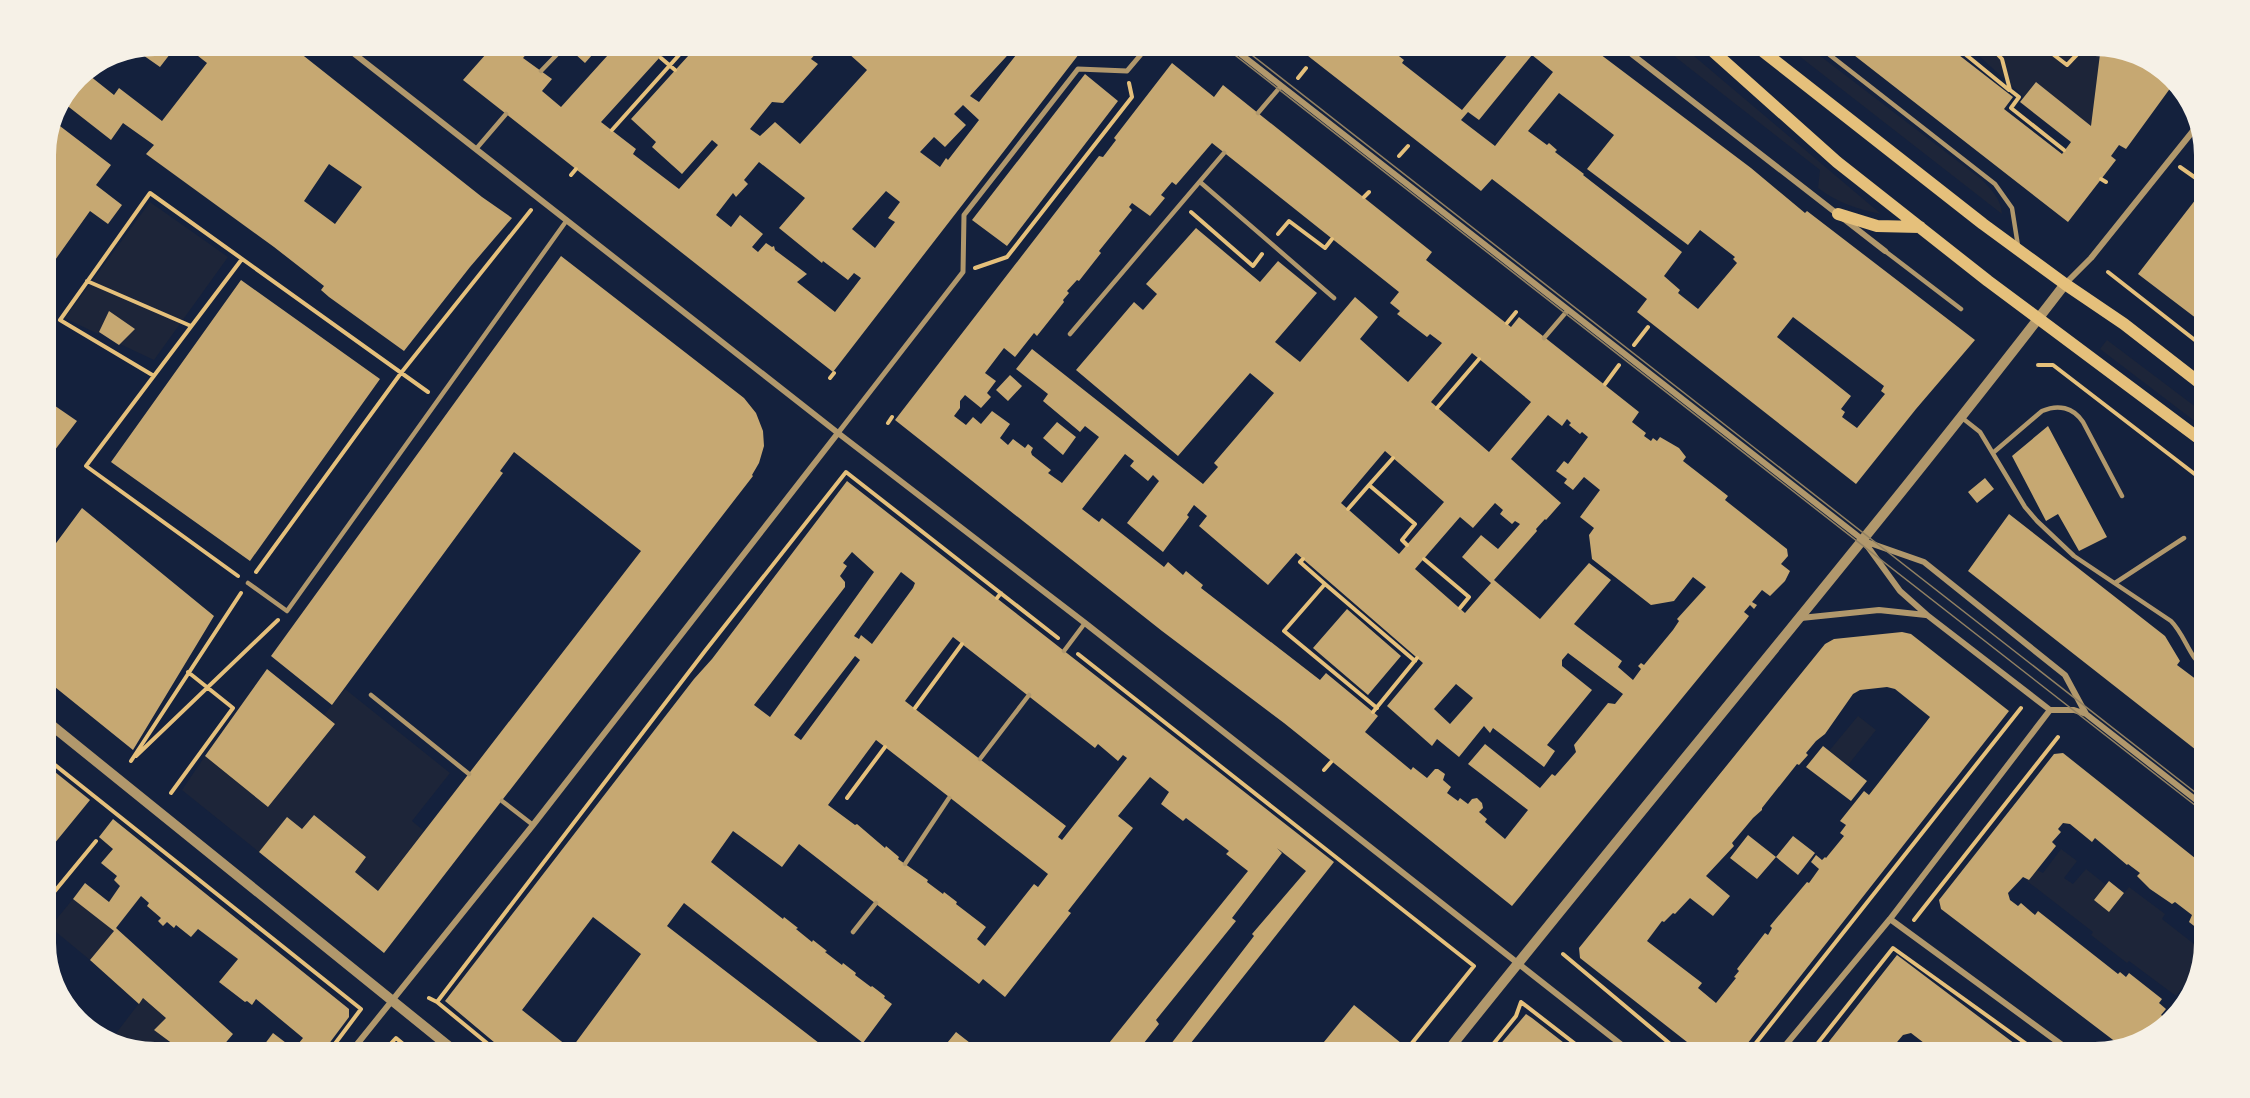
<svg xmlns="http://www.w3.org/2000/svg" width="2250" height="1098" font-family="'Open Sans',sans-serif">
	<style>
		.green { fill: #1d2539 }
		.building { fill: #c6a872; fill-rule: evenodd }
		.lines { fill: none; stroke-linecap: round; stroke-linejoin: round }
		.path { stroke: #e5c07b; stroke-width: 4 }
		.service { stroke: #b1986c; stroke-width: 4.5 }
		.pedestrian { stroke: #b1986c; stroke-width: 5 }
		.minor { stroke: #b1986c; stroke-width: 6 }
		.tertiary { stroke: #b1986c; stroke-width: 10 }
		.secondary { stroke: #e5c07b; stroke-width: 12 }
		.tram { stroke: #918062; stroke-width: 1.5 }
	</style>
	<rect width="100%" height="100%" fill="#14213d"/>
	<path class="green" d="M1660,45h21l200,169c-24,-5 -43,-11 -63,-26l2,-18z
		M1785,45h21l175,134c11,11 20,20 21,35z
		M1967,45l134,1 -10,80 -55,-44 -12,15z
		M150,202l78,55 -74,103 -34,-16 -11,-32 -11,22 -33,-16z
		M2107,340l98,74v15l-105,-80z
		M345,689l105,84 -38,48 12,10 -46,60 -23,-19 11,-15 -52,-42 -12,14 -43,23 -77,-62 23,-34 63,51 67,-83 -11,-9z
		M1858,716l18,14 -28,35 -19,-14z
		M2061,849l16,12 -13,17 9,6 13,-15 20,16 -11,15 14,12 20,-25 36,27 -3,5 41,32 -3,14 -24,31 -47,-35 -2,2 -36,-28 2,-3 -66,-51 10,-11 6,3z
		M73,899l41,32 -24,29 -40,-33z
		M143,998l23,20 -11,12 30,23h-31l-38,-9 -5,-4z"/>
	<path class="building" d="M154,45h23l-17,22 -20,-14 4,-6z
		M184,45l18,2 2,-2h86l192,152 30,21 -42,49 -66,84 -75,-54 -8,-7 3,-4 -50,-39 -128,-93 8,-9 -31,-22 -12,17 -46,-36 12,-27 8,-5 29,23 5,-7 43,33 45,-58zM329,164l33,23 -27,37 -31,-23z
		M494,45h40l-11,13 29,21 -10,12 19,16 56,-62h54l-70,77 35,27 -3,5 46,35 39,-44 -6,-5 -30,34 -30,-27 4,-5 -25,-23 67,-74h125l-12,14 7,5 -35,39 -11,-1 -22,27 10,7 15,-14 25,22 67,-74 -28,-25h178l-47,51 9,6 45,-57 4,3 2,-3h56l-253,327 -370,-292zM963,105l16,15 -31,40 -2,-2 -6,9 -20,-15 14,-15 11,10 21,-22 -12,-11zM759,162l46,36 -26,30 43,35 1,-2 25,19 6,-7 7,5 -26,34 -38,-30 10,-8 -32,-24 -1,-4 -2,1 -6,-4 -8,9 -6,-5 11,-13 -23,-19 -9,12 -15,-12 17,-22 3,4 12,-13 -4,-4zM886,191l14,11 -12,16 7,4 -20,26 -23,-19z
		M581,45h20l-16,18 -11,-10z
		M1294,45h91l19,15 -2,3 60,47 51,-62 -4,-3h79l163,123 54,45 2,-2 168,129 -59,69 -60,75 -219,-172 10,-13 -155,-120 -11,12zM1532,55l21,17 -58,74 -34,-26 7,-8 11,8zM1559,93l55,42 -27,34 101,76 12,-15 35,27 -2,2 4,4 -39,46 -20,-16 2,-3 -16,-14 18,-24 -99,-77 1,-1 -29,-22 2,-2 -8,-7 -2,2 -19,-14zM1793,317l91,69 -3,5 4,3 -28,34 -15,-11 3,-5 -4,-3 10,-13 -74,-59z
		M1841,45h105l67,52 -9,12 58,45 9,-12 -51,-40 16,-20 55,44 10,-80 43,10 30,27 -48,66 -7,-4 -8,11 5,4 -48,62z
		M1172,63l42,34 9,-12 209,167 -6,8 52,41 33,26 8,-10 120,95 -7,10 14,11 -2,3 7,5 2,-3 4,3 3,-4 19,11 7,9 -3,4 45,35 -3,4 62,49 1,7 -7,8 9,7 -5,10 -15,15 -8,-6 -10,12 5,3 -3,4 -4,-4 -6,7 5,4 -3,4 -234,286 -228,-183 -122,-92 -267,-211 204,-264 4,1 13,-17 -2,-2zM1212,143l187,149 -9,11 10,8 -3,3 30,23 3,-3 12,9 -34,39 -48,-43 18,-22 -23,-20 -55,65 -25,-20 42,-49 -39,-32 -18,21 -64,-54 -50,56 11,10 -14,16 -9,-8 -58,68 102,86 72,-83 24,20 -60,70 4,4 -15,17 -171,-135 -16,20 32,25 -5,7 37,31 5,-6 14,11 -37,46 -14,-10 3,-3 -19,-15 -1,-3 2,-4 -5,-4 -3,4 -12,-9 -5,6 -8,-7 10,-14 -18,-13 -11,13 -8,-7 -7,8 -12,-9 6,-8v-7l5,-6 16,13 10,-11 -4,-4 9,-12 -11,-8 19,-25 11,9 19,-24 3,3 27,-34 -1,-2 6,-7 -2,-2 10,-11 2,1 22,-28 -2,-2 33,-41 -3,-3 3,-4 18,13 15,-18 -4,-3 11,-13 4,3zM1472,353l59,49 -42,50 -58,-50zM1548,415l14,11 5,-7 4,4 -2,2 11,9 2,-2 6,5 -20,27 -4,-3 -8,10 11,8 -3,4 9,7 11,-13 16,13 -20,27 14,11 -5,7 3,24 59,46 23,-4 19,-24 13,10 -29,32 2,2 -6,9 -29,35 -3,-2 -3,3 3,3 -8,11 -15,-13 4,-6 -48,-37 37,-44 -22,-17 -49,56 -46,-39 43,-49 -1,-2 9,-10 1,1 15,-17 -50,-44zM1385,451l59,51 -45,52 -58,-51zM1125,454l9,7 -4,5 18,15 5,-6 6,6 -32,42 36,29 26,-35 -2,-2 7,-10 13,11 -8,10 69,59 28,-32 127,110 -36,43 45,40 5,-7 22,18 25,-31 6,7 3,-5 51,39 11,-16 -8,-6 45,-55 -30,-24v-6l6,-7 55,41 -8,10 -7,-1 -34,42 2,7 -21,24 -3,-2 -12,14 -55,-44 -17,20 60,46 -23,29 -20,-17 2,-3 -8,-7 4,-4 -1,-5 -5,-5 -5,1 -4,5 -8,-6 -2,3 -11,-8 4,-6 -8,-7 2,-6 -7,-5h-3l-8,9 -14,-11 -2,3 -46,-38 13,-16 -52,-43 -6,7 -119,-92 2,-3 -17,-14 -3,4 -15,-13 -4,5 -62,-49 -3,4 -17,-13zM1495,503l8,7 -3,4 12,10 3,-3 5,3 -22,25 -17,-14 -19,22 29,26 -26,30 -50,-44 45,-52 13,11zM1456,684l17,14 -23,26 -16,-15z
		M1085,74l33,27 -111,145 -35,-26z
		M56,123l55,42 -15,20 26,20 -14,19 -18,-13 -42,59 3,8 -6,5 6,4 -6,9v-149z
		M2196,199l9,7v119l-67,-51z
		M561,256l183,142 12,15 7,18 1,15 -5,17 -7,12 1,1 -369,477 -125,-101 28,-35 15,12 12,-14 52,42 -11,15 23,19 263,-340 -127,-99 -14,19 3,2 -171,232 -61,-49z
		M241,280l139,99 -130,182 -139,-99z
		M109,311l26,18 -16,16 -20,-13z
		M1010,375l12,11 -14,15 -12,-11z
		M45,399l32,22 -32,42z
		M1057,422l19,15 -13,18 -20,-17z
		M2048,426l59,111 -28,14 -21,-37 -12,7 -34,-65z
		M1985,478l9,11 -17,14 -9,-11z
		M847,481l487,381 -151,191h-19l90,-117 -2,-2 54,-63 -29,-23 5,5 -50,65 4,3 -80,99 3,4 -23,29h-35l147,-182 -22,-17 3,-3 -43,-33 -3,3 -22,-17 8,-12 -19,-15 -32,39 15,12 -65,83 3,2 -66,84 -22,-18 -4,5 -180,-140 -17,23 -49,-36 -22,31 72,57 1,-2 14,11 -2,1 16,13 1,-2 14,11 -2,1 17,13 1,-2 13,10 -1,2 16,12 1,-1 13,10 -1,2 8,6 -29,39 -179,-140 -17,23 165,127h-325l-62,-52 249,-322 18,-20zM852,552l22,20 -104,145 -16,-12 91,-118v-5l-5,-6 7,-10 -4,-3zM901,572l14,11 -2,5 -41,56 -11,-9 -2,4 -5,-3zM953,637l142,111 3,-4 20,17 5,-6 4,3 -65,82 -4,-3 8,-11 -161,-125zM855,656l5,4 -59,80 -7,-5zM876,740l172,134 -10,13 -4,-3 -49,62 -8,-7 9,-12 -30,-23 1,-2 -13,-10 -1,2 -16,-12 1,-2 -30,-21 1,-2 -13,-11 -1,2 -28,-24 -2,1 -27,-20zM593,917l48,37 -70,95 -49,-39z
		M82,508l132,108 -81,134 -88,-71v-121z
		M2009,514l156,122 15,25 -3,4 28,21v71l-237,-186z
		M1347,609l54,47 -33,39 -55,-47z
		M1902,632l9,2 98,77 -269,342h-39l-121,-95 -1,-10 246,-304 9,-5zM1887,687l8,2 35,28 -61,78 -5,-4 -24,30 6,4 -6,8 4,3 -18,22 -1,-1 -3,3 -6,-5 -5,7 8,7 -10,14 -2,-1 -37,44 2,2 -4,7 -3,-2 -28,36 2,2 -5,6 2,1 -20,25 -18,-15 4,-5 -55,-42 15,-20 2,1 9,-9 2,1 15,-16 23,18 17,-20 -24,-20 28,-30 -2,-3 21,-25 9,-8v-2l35,-44 2,1 9,-10 -2,-2 10,-12 9,-7 28,-40 7,-4z
		M267,669l68,55 -67,83 -63,-51z
		M1823,746l44,35 -16,20 -45,-34z
		M2063,753l142,113v59l-2,-1 -5,5 -9,-7 3,-7 -17,-13 -3,2 -22,-15 -13,-13 3,-3 -12,-9 -1,1 -32,-27 -3,4 -22,-18 -7,-1 -5,6 3,3 -9,10 4,4 -27,34 -6,-3 -15,16 2,7 8,6 3,-3 14,12 3,-4 80,63 2,-2 6,5 3,-4 33,26 -3,4 7,6 -5,6 8,6 -13,14 -35,11 -180,-137 -2,-9 115,-146z
		M45,764l45,36 -45,55 1,-35z
		M113,819l236,190v8l-27,36h-64l15,-20 21,16 9,-11 -47,-39 -4,6 -5,-4 -2,1 -26,-20 19,-23 -40,-30 -7,8 -15,-12 -2,3 -7,-6 -4,4 -5,-5 3,-3 -14,-12 2,-3 -8,-7 -25,32 117,106 -16,19h-32l-31,-23 12,-12 -23,-20 -4,6 -49,-44 24,-29 -41,-32 12,-16 24,19 11,-16 -6,-6 3,-4 -16,-13 12,-14 -14,-12z
		M1748,835l28,22 -19,22 -27,-21z
		M1793,836l22,17 -17,22 -22,-18z
		M2109,881l15,12 -15,19 -15,-12z
		M1897,955l61,46 69,52h-99l1,-2 -7,-5 2,-3 -13,-10 -8,2 -11,13 4,3 -2,2h-74z
		M1354,1005l47,38 -8,10h-78z
		M1526,1014l6,4 45,35h-84z
		M956,1032l27,21h-44z"/>
	<g class="lines">
		<path class="path" d="M1954,45l55,45
			M1989,45l13,14 8,31 9,7 -8,11 53,42
			M2041,45l26,20 19,-20
			M532,47l5,3 5,-5
			M1180,52l10,-4
			M661,58l14,12
			M1298,78l8,-10
			M612,130l76,-85
			M1399,156l9,-10
			M2180,167l20,14 5,-7
			M571,175l5,-6
			M2101,179l5,3
			M1364,197l5,-5
			M1191,212l62,54 9,-12
			M1278,234l11,-13 36,27 7,-9
			M975,268l32,-11 125,-160 -3,-14
			M2108,272l97,76
			M87,281l104,45
			M1507,323l9,-11
			M1634,345l14,-18
			M2038,365h15l152,117
			M154,376l-94,-56 90,-127 278,199
			M830,378l4,-5
			M1605,384l14,-19
			M1437,408l42,-49
			M888,423l4,-6
			M1393,458l-24,27 46,39 -13,16 5,5
			M1348,509l21,-24
			M1303,559l-3,3 25,22 -41,47 93,77
			M1424,559l45,38 -9,11
			M256,572l145,-199 130,-163
			M238,576l-152,-110 156,-207
			M1325,584l90,77
			M997,598l4,-5
			M1078,654l396,312 -70,87
			M915,708l47,-64
			M1373,712l44,-54
			M136,756l142,-136
			M45,757l316,252 -33,44
			M131,761l110,-168
			M1324,770l7,-8
			M171,793l62,-85 -45,-36
			M847,798l38,-51
			M45,903l51,-62
			M1914,920l144,-183
			M1563,954l118,99
			M429,998l8,4
			M382,1053l14,-15 18,15
			M499,1053l-62,-51 268,-351 141,-179 212,166
			M1486,1053l30,-37 5,-14 66,51
			M1748,1053l273,-345
			M1810,1053l83,-105 146,105"/>
		<path class="service" d="M1817,45l178,139 17,24 6,38
			M541,71l25,-26
			M1258,113l23,-27
			M476,149l30,-35
			M1200,182l134,116
			M1885,251l76,58
			M1070,334l154,-181
			M1544,338l24,-28
			M1961,417l19,15 45,75 12,14 37,35 97,65c14,14 18,36 34,48
			M1994,452l48,-41c16,-7 31,-4 41,11l39,74
			M248,583l39,28 280,-391
			M2115,583l69,-45
			M1064,651l21,-28
			M371,695l98,79
			M980,759l49,-64
			M502,801l31,24
			M905,864l44,-66
			M853,932l23,-29"/>
		<path class="pedestrian" d="M838,433l125,-161 1,-57 114,-146 49,2 22,-26"/>
		<path class="minor" d="M343,45l495,388 247,190 547,430
			M1229,45l634,495 37,51 27,24 123,95h24l12,4
			M1620,45l265,206
			M2065,284l26,-26 106,-132
			M1864,541l60,21 141,113 21,39 119,93
			M1801,618l78,-8 47,5
			M1890,919l183,134
			M350,1053l183,-228 305,-392
			M1779,1053l111,-134 160,-209"/>
		<path class="tertiary" d="M45,720l412,333
			M1446,1053c205,-257 418,-508 619,-769"/>
		<path class="secondary" d="M1706,45l131,117 151,119 217,162
			M1755,45l228,179 82,60 59,40 81,63
			M1838,214l39,12 43,1"/>
		<path class="tram" d="M1222,45l983,768
			M1239,45l966,755"/>
	</g>
	<path d="M0 0H2250V1098H0ZM155 56H2095A99 99 0 0 1 2194 155V943A99 99 0 0 1 2095 1042H155A99 99 0 0 1 56 943V155A99 99 0 0 1 155 56Z" fill="#f6f1e7" fill-rule="evenodd"/>
</svg>
